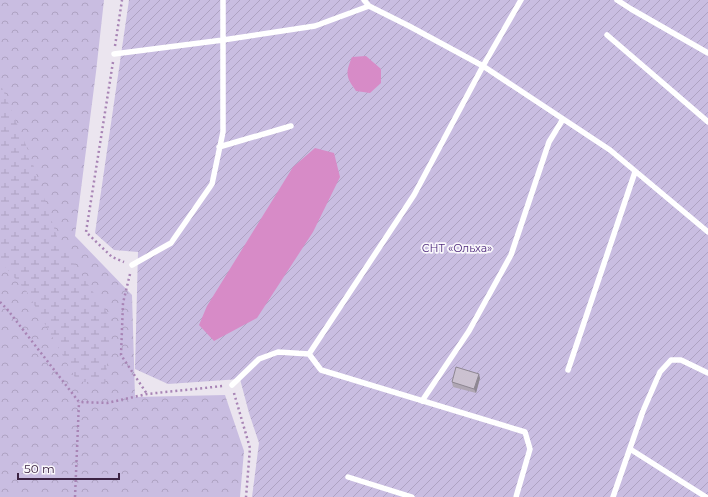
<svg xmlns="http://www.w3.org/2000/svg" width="708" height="497" font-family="Montserrat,sans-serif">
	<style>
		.forest { fill: url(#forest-crowns) }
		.wetland { fill: url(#wetland-marsh) }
		.garden { fill: url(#garden-furrows) }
		.water { fill: #d78bc7 }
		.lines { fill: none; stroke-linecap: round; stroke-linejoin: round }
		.path { stroke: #a884b5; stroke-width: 2.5; stroke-dasharray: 2 3; stroke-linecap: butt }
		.service { stroke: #fff; stroke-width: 5.5 }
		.wall { fill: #afa6b3 }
		.shaded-wall { fill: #8e8792 }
		.building { fill: #cbc1d0; stroke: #8e8792 }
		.labels { text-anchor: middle; stroke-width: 3.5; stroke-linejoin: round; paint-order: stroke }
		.park-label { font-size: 11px; fill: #4e2a7d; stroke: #f9f7fb }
	</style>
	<defs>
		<pattern id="forest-crowns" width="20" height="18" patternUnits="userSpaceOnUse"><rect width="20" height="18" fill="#c9bde1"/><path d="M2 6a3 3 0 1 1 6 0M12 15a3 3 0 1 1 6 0" fill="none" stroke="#aea2c2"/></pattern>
		<pattern id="wetland-marsh" width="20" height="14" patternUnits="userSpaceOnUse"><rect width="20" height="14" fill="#c9bde1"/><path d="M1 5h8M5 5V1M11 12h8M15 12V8" fill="none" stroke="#aea2c2"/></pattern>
		<pattern id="garden-furrows" width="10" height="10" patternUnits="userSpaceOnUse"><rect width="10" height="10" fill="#c9bde1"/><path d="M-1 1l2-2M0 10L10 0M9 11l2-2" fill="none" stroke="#aea2c2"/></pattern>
	</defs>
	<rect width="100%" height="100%" fill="#ebe5ef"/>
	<path class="forest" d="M0,0h104l-8,72 -21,164 57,59 3,102 90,-2 19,56 -4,46h-240z"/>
	<path class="wetland" d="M0,83l30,72 28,85 54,80 -7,64 -28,-3 -50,-89 -27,-31z"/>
	<path class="garden" d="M129,0h579v497h-456l7,-54 -10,-30 -9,-34 -72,5 -33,-15 3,-117 -24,-2 -19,-17z"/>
	<path class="water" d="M366,56l15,13v14l-11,10 -14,-2c-10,-14 -11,-17 -4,-34z
		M315,148l19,5 6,24 -27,55 -56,86 -43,23 -15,-16 8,-19 86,-139z"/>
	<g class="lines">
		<path class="path" d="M115,46l7,-46
			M113,62l-27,170 26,25 12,5
			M130,274l-7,29 -2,52 26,39
			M0,302l7,7 72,93 28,1 40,-9 76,-8
			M234,393l16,55 -4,49
			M75,497l4,-95"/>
		<path class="service" d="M364,0l5,6 40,20 74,40 127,84 98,82
			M617,0l14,9 77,44
			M607,35l101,87
			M114,54l109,-14 92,-14 54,-20
			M219,147l72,-21
			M132,265l39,-22 41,-59 11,-52v-132
			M309,354l105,-159 69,-129 38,-66
			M568,370l67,-198
			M232,385l27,-26 19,-7 31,2 12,16 204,62 5,17 -14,48
			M422,401l47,-70 42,-76 38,-113 14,-23
			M630,449l76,48
			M348,477l64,20
			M613,497l30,-86 17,-39 11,-12h10l27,13"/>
	</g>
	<path class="wall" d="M480,378l-4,15 -23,-6 -1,-5z"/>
	<path class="shaded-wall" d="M479,374l1,4 -4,15 -2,-4z"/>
	<path class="building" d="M456,367l23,7 -5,15 -22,-7z"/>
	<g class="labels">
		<g class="park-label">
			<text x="457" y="252">СНТ «Ольха»</text>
		</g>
	</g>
	<path d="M18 473v6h101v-6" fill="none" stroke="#3c2343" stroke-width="2"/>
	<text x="24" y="473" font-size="12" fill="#3c2343" stroke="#f9f7fb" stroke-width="3" paint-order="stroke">50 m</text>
</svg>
